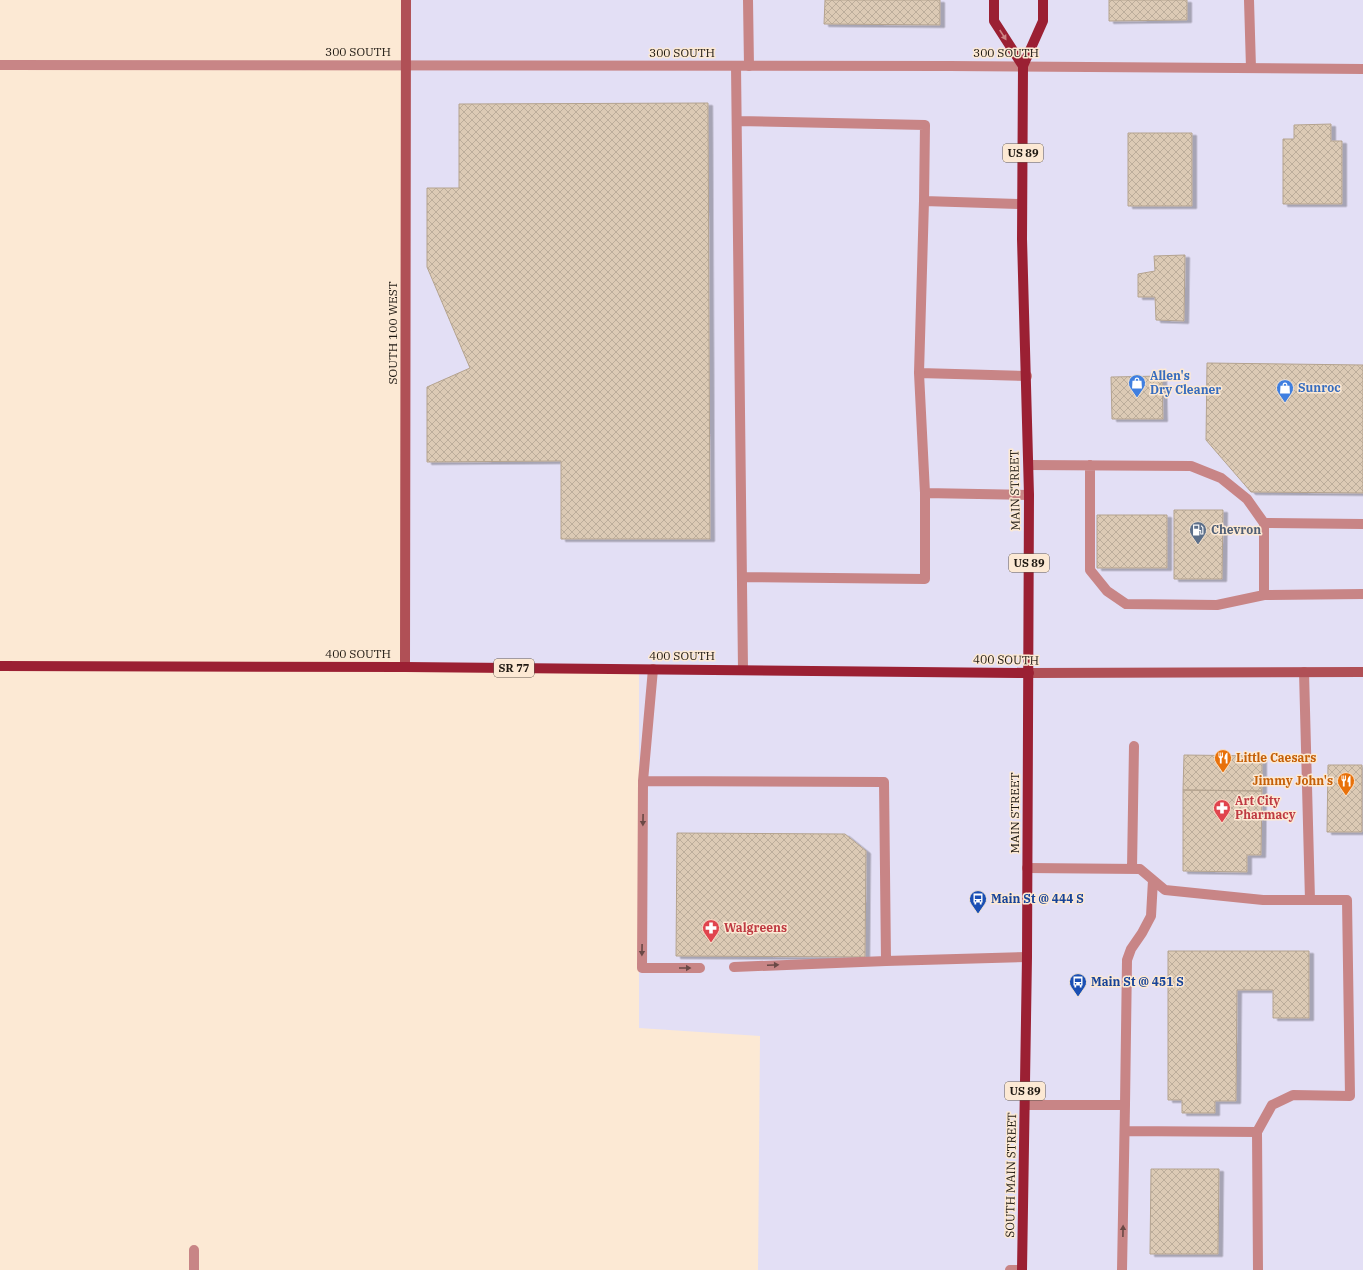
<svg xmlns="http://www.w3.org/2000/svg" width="1363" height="1270" font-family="'IBM Plex Serif',serif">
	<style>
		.commercial { fill: #e3dff5 }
		.building { fill: url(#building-cross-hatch); stroke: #b4a38f; filter: url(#shadow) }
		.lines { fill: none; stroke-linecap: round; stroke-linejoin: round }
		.lane { stroke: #c88586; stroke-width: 10 }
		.street { stroke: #c88586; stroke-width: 10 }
		.secondary { stroke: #b05056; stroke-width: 10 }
		.primary { stroke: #9b2033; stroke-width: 10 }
		.oneway { fill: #cc8484 }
		.oneway2 { fill: #6a4946 }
		.labels { text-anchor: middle; stroke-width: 3; stroke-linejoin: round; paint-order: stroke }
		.shield { fill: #fce9d4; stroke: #61574c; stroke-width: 1 }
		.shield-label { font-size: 11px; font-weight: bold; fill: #1e1811 }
		.street-label { font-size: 12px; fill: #1e1811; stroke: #fce9d4 }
		.shop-label { font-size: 12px; font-weight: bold; fill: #366cbe; stroke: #fce9d4; text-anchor: start }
		.service-label { font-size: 12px; font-weight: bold; fill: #4e5e75; stroke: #fce9d4; text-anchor: start }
		.food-label { font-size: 12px; font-weight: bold; fill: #c56008; stroke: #fce9d4; text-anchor: start }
		.health-label { font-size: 12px; font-weight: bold; fill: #be3a42; stroke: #fce9d4; text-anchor: start }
		.transit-label { font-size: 12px; font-weight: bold; fill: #164399; stroke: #fce9d4; text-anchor: start }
	</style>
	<defs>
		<pattern id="building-cross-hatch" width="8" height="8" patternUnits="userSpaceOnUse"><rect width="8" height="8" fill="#dccab5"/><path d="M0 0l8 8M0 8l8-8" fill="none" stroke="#bcad9b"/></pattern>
		<filter id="shadow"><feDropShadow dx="4.5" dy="2.5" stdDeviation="0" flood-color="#0004"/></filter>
	</defs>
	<rect width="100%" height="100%" fill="#fce9d4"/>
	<path class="commercial" d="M406,0h957v1270h-605l2,-234 -121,-8v-359l-234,-2z"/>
	<path class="building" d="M825,0h115v25l-116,-1z
		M1109,0h78v20l-78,1z
		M708,103l2,436h-149v-78l-134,1v-75l43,-19 -43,-101v-79h32v-84z
		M1331,124v17h11v63h-59v-65h11v-14z
		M1128,133h64v73h-64z
		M1185,255l-1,66 -28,-1 -1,-23h-17v-23l17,-3 -1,-15z
		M1207,363l156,2v128l-112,-1 -45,-52z
		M1162,376l1,43h-51l-1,-42z
		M1174,510h49l-1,69h-48z
		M1097,515h70v53h-70z
		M1184,755l78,1v35l-79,-1z
		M1328,765h34v67h-35z
		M1183,790l79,1 -1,64h-14v17l-64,-1z
		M677,833l168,1 21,17 -1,106 -189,-1z
		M1168,951h141v67h-36v-28h-36l-1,111h-21v12h-33v-13h-14z
		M1151,1169h68l-1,85h-68z"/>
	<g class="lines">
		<path class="lane" d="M748,0l1,66
			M1249,0l2,68
			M736,66l7,604
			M737,121l188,4 -1,76
			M1022,204l-98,-3 -5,172 108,3
			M919,373l6,120
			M1029,465l162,1 30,12 26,21 17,24v72
			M1090,465v105l17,21 19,13 91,1 47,-10 99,-1
			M1264,523l99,1
			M742,577l183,2v-86l104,2
			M653,669l-10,112 241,1 2,179 141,-4
			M643,781l-1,187h58
			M1027,868l113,1 25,21 98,10h47l-6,-228
			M1132,869l2,-123
			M734,967l152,-6
			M1025,1105h100l2,-145 4,-11 11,-16 9,-17 2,-36
			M1125,1131l132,1
			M194,1250v20
			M1010,1270h12
			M1122,1270l3,-165
			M1258,1270l-1,-138 15,-27 21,-10 57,1 -3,-196h-37"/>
		<path class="street" d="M0,65l949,1 414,3"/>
		<path class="secondary" d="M405,667l1,-667
			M1029,673l334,-1"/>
		<path class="primary" d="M994,0v21l29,45
			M0,666l405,1 624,6
			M1022,1270l5,-313 2,-462 -7,-256 1,-173 20,-45v-21"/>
	</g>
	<defs><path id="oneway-solid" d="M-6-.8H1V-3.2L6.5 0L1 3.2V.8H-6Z"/></defs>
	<use class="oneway" href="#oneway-solid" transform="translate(1003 35) rotate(57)"/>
	<g class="oneway2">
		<use href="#oneway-solid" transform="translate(643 820) rotate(91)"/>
		<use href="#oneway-solid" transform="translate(642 950) rotate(91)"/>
		<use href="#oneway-solid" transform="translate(773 965) rotate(-2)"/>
		<use href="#oneway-solid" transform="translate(685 968)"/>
		<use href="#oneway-solid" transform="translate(1123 1231) rotate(-89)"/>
	</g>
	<defs>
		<g id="shop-pin" transform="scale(0.9)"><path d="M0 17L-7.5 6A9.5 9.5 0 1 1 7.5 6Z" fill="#3f7fe0" stroke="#fce9d4"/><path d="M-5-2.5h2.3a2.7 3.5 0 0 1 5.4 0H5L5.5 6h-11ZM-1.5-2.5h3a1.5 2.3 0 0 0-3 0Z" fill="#fff"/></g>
		<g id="fuel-pin" transform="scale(0.9)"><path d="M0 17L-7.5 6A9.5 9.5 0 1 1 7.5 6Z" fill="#5c6f8a" stroke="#fce9d4"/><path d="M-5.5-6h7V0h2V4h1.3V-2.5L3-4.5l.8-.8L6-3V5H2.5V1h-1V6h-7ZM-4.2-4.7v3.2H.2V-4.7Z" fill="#fff"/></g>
		<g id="restaurant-pin" transform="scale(0.9)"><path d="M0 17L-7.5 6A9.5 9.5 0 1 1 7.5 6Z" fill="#e8710a" stroke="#fce9d4"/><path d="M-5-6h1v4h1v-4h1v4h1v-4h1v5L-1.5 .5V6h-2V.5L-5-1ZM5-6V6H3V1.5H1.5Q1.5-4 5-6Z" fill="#fff"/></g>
		<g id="pharmacy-pin" transform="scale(0.9)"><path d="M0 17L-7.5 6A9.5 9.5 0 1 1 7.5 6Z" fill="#e0444e" stroke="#fce9d4"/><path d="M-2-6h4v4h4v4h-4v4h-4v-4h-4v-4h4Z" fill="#fff"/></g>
		<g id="bus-pin" transform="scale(0.9)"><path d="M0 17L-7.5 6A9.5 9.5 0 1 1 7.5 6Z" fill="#1a4fb4" stroke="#fce9d4"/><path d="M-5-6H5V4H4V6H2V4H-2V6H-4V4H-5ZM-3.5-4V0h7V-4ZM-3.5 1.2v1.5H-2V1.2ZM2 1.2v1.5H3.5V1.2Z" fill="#fff"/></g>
	</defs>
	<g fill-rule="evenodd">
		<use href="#shop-pin" x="1137" y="383"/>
		<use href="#shop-pin" x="1285" y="388"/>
		<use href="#fuel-pin" x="1198" y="530"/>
		<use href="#restaurant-pin" x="1223" y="758"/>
		<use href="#restaurant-pin" x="1346" y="781"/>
		<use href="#pharmacy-pin" x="1222" y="808"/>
		<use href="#bus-pin" x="978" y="899"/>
		<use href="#pharmacy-pin" x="711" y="928"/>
		<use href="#bus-pin" x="1078" y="982"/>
	</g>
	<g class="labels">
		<g class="shield">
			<rect x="1003" y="144" width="40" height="18" rx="3"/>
			<rect x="1009" y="554" width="40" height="18" rx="3"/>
			<rect x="494" y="659" width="40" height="18" rx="3"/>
			<rect x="1005" y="1082" width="40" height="18" rx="3"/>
		</g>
		<g class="shield-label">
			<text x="1023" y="157">US 89</text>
			<text x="1029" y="567">US 89</text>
			<text x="514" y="672">SR 77</text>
			<text x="1025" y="1095">US 89</text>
		</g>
		<g class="street-label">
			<text x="358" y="56">300 SOUTH</text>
			<text x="682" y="57">300 SOUTH</text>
			<text x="1006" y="57">300 SOUTH</text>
			<text transform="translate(393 333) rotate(-90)" y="4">SOUTH 100 WEST</text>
			<text transform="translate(1015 490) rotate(-91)" y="4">MAIN STREET</text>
			<text x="358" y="658">400 SOUTH</text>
			<text x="682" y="660">400 SOUTH</text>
			<text transform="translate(1006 660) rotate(1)" y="4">400 SOUTH</text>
			<text transform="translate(1015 813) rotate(-90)" y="4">MAIN STREET</text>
			<text transform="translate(1011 1175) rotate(-89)" y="4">SOUTH MAIN STREET</text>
		</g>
		<g class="shop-label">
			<text x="1150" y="380">Allen's<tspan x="1150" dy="14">Dry Cleaner</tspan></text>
			<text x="1298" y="392">Sunroc</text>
		</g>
		<g class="service-label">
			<text x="1211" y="534">Chevron</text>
		</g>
		<g class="food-label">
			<text x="1236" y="762">Little Caesars</text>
			<text x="1333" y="785" text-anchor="end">Jimmy John's</text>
		</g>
		<g class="health-label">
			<text x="1235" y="805">Art City<tspan x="1235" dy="14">Pharmacy</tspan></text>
			<text x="724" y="932">Walgreens</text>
		</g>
		<g class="transit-label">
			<text x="991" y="903">Main St @ 444 S</text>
			<text x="1091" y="986">Main St @ 451 S</text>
		</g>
	</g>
</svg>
